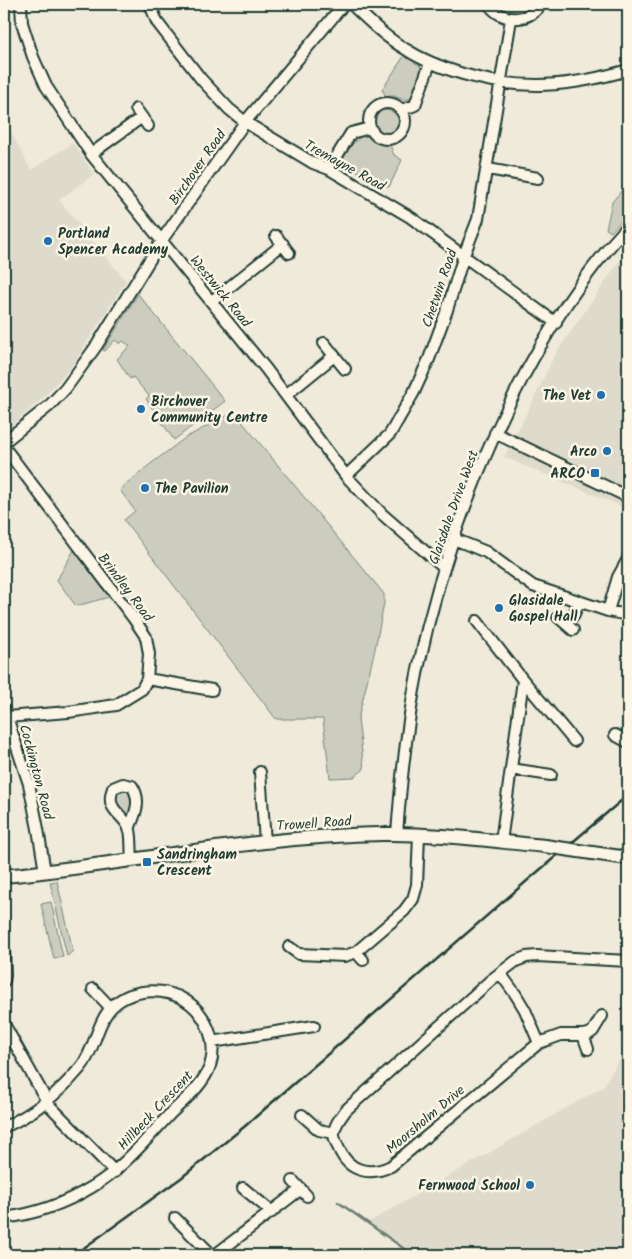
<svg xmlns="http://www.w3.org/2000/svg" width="632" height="1259" font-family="Kalam,sans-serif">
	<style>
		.built { fill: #dedbcc }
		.green { fill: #cccdbf; stroke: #76857a }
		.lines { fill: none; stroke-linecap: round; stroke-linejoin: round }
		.stream { stroke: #6c7d71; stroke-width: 2.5 }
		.minor-casing { stroke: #1f3d34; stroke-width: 14 }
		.major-casing { stroke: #1f3d34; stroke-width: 16 }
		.minor { stroke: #fcf5e5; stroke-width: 10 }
		.major { stroke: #fcf5e5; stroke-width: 12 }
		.rail { stroke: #1f3d34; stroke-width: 2.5 }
		.major-bridge-casing { stroke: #1f3d34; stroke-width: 16; stroke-linecap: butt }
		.major-bridge { stroke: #fcf5e5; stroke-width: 12 }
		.poi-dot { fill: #1f6fb2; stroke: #fcf5e5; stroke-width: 2 }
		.labels { text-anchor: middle; stroke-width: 5; stroke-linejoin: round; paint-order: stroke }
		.street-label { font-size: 14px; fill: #1f3d34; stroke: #fcf5e5 }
		.poi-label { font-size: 14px; font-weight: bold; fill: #1f3d34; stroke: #fcf5e5; text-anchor: start }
	</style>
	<rect width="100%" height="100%" fill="#efeada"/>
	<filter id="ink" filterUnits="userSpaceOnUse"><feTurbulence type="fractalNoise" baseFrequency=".02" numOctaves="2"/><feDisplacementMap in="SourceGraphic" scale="10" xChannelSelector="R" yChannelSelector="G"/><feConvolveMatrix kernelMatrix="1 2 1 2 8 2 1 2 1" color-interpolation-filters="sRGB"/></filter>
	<g filter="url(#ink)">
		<path class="built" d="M4,119l27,51 42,-27 21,31 -35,26 67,81 -54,85 -28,31 -40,35z
			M628,249v260l-124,-52 29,-56 21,-45z
			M628,1045v210h-212l-47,-33 234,-135z"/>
		<path class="green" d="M404,56l16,8 1,8 -9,26 -8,2 -10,-4h-8l-4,-6z
			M373 123a13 13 0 1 1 26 0a13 13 0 1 1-26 0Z
			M365,135l14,8 11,2 4,10 8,5 -13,27 -48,-24c5,-11 13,-24 24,-28z
			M628,183v30l-17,19 -5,-3 6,-27z
			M138,294l87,107 -51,39 -28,-41 3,-3 -16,-19 -3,2 -13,-20 13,-13 -7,-5 -3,3 -5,-4 -10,11 -2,-1z
			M234,412l150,182v9l-9,46 -17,70 6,50 -10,8 -24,1 -7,-59h-47l-152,-199 11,-9 -15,-21 28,-24 37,-28z
			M74,550l35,47 -33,9 -19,-26z
			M120,790h6l6,4 1,6 -4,20 -2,2 -13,-23z
			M57,881l16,70 -6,5 -17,-74z
			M51,902l12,55 -9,2 -13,-55z"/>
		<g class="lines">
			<path class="stream" d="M338,1202l75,53"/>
			<g class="minor-casing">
				<path id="minor" d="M21,4l1,19 11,34 13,29 45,68 175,215 80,107 36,38 62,54
					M150,4l7,18 44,57 28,30 16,13 68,41 16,6 81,48 146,106
					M351,4c17,16 35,34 56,46 17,11 36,18 56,24 58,17 107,13 165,-4
					M489,4c12,19 40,19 52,0
					M369 121a18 18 0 1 1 36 0a18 18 0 1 1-36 0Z
					M136,109l12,17
					M402,110l13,-5 15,-42
					M91,154l51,-37
					M329,169l22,-36 19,-5
					M488,169l50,9
					M276,236l13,17
					M212,301l71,-57
					M324,343l21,26
					M286,395l48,-39
					M495,433l133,64
					M4,442l45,-36 17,-18 31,-43 65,-105 83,-118 99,-118
					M4,447l130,172 12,18 3,17 -2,25 -5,10 -26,16 -48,7 -61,5
					M346,476l44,-42 24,-42 15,-33 18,-49 17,-55 14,-36 33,-200
					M454,539l32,13 47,34 75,25 20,4
					M608,611l10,-34 10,-18
					M558,617l15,13
					M477,621l46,59 51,61
					M567,624l7,-10 5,-13
					M147,679l65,11
					M4,710l3,7 22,67 9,45 7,43
					M615,735l13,7
					M511,769l40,6
					M260,772l5,70
					M129,829c6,-15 13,-28 3,-43l-9,-2 -10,4c-9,23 11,25 17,42 2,9 1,20 2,29
					M397,834c4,-55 10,-111 21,-165 31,-150 105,-330 210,-443
					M501,842l22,-162
					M289,947l10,7 46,2 11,-4 48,-41 9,-12 4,-14 2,-50
					M4,952l1,23 -1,6
					M356,952l7,8
					M500,973l16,22 9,15 14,33
					M93,989l18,19
					M602,1016l-9,15 -4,3 -6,1h-22l-22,8 -148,123c-21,10 -42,6 -52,-17 -2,-4 -5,-10 -5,-15 0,-9 7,-17 12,-24l145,-130 25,-19 10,-4 11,-1 91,5
					M4,1024l45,81 66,67
					M583,1035l5,14
					M212,1042l102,-16
					M302,1115l17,15 15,3
					M4,1127c30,-13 55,-34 77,-60 12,-15 14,-34 24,-51 16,-27 54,-31 80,-16 21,13 33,42 25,66 -7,20 -27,35 -41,49 -24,26 -47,54 -77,72 -28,17 -56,27 -88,31
					M293,1181l14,15
					M243,1188l29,24
					M175,1218l37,37
					M215,1255l86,-66"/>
			</g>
			<g class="major-casing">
				<path id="major" d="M592,853l36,5
					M4,876c126,-12 251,-40 379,-42 53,-1 108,7 162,12"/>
			</g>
			<use href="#minor" class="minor"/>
			<use href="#major" class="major"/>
			<path class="rail" d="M74,1255l107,-77 63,-51 284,-247 100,-85"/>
			<g class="major-bridge-casing">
				<path id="major-bridge" d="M545,846l47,7"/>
			</g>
			<use href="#major-bridge" class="major-bridge"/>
		</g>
	</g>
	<g class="poi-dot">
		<circle cx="48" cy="241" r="5"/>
		<circle cx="601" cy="395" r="5"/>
		<circle cx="141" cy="409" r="5"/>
		<circle cx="607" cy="451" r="5"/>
		<rect x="590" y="468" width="10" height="10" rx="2.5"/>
		<circle cx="145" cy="488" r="5"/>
		<circle cx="499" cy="608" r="5"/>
		<rect x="142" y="857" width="10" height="10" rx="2.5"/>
		<circle cx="530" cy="1185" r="5"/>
	</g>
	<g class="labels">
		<g class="street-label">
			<text transform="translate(345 165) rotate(29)" y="5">Tremayne Road</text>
			<text transform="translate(197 167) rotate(-55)" y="5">Birchover Road</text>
			<text transform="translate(439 288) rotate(-71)" y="5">Chetwin Road</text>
			<text transform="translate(221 291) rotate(51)" y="5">Westwick Road</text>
			<text transform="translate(453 507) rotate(-70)" y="5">Glaisdale Drive West</text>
			<text transform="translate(126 587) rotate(53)" y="5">Brindley Road</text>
			<text transform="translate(37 772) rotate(75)" y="5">Cockington Road</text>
			<text transform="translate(314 823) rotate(-4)" y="5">Trowell Road</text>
			<text transform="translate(155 1110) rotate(-47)" y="5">Hillbeck Crescent</text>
			<text transform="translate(425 1119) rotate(-40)" y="5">Moorsholm Drive</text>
		</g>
		<g class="poi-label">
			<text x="58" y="238">Portland<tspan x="58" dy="16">Spencer Academy</tspan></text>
			<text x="591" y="400" text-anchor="end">The Vet</text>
			<text x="151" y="406">Birchover<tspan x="151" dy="16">Community Centre</tspan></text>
			<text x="597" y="456" text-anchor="end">Arco</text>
			<text x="585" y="478" text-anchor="end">ARCO</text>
			<text x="155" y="493">The Pavilion</text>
			<text x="509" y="605">Glasidale<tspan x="509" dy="16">Gospel Hall</tspan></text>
			<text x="157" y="859">Sandringham<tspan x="157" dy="16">Crescent</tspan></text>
			<text x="520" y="1190" text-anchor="end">Fernwood School</text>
		</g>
	</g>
	<rect width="632" height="1259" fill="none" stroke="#fcf5e5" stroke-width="20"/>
	<rect x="10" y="10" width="612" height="1239" fill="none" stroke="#1f3d34" stroke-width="2" filter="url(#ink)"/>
</svg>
